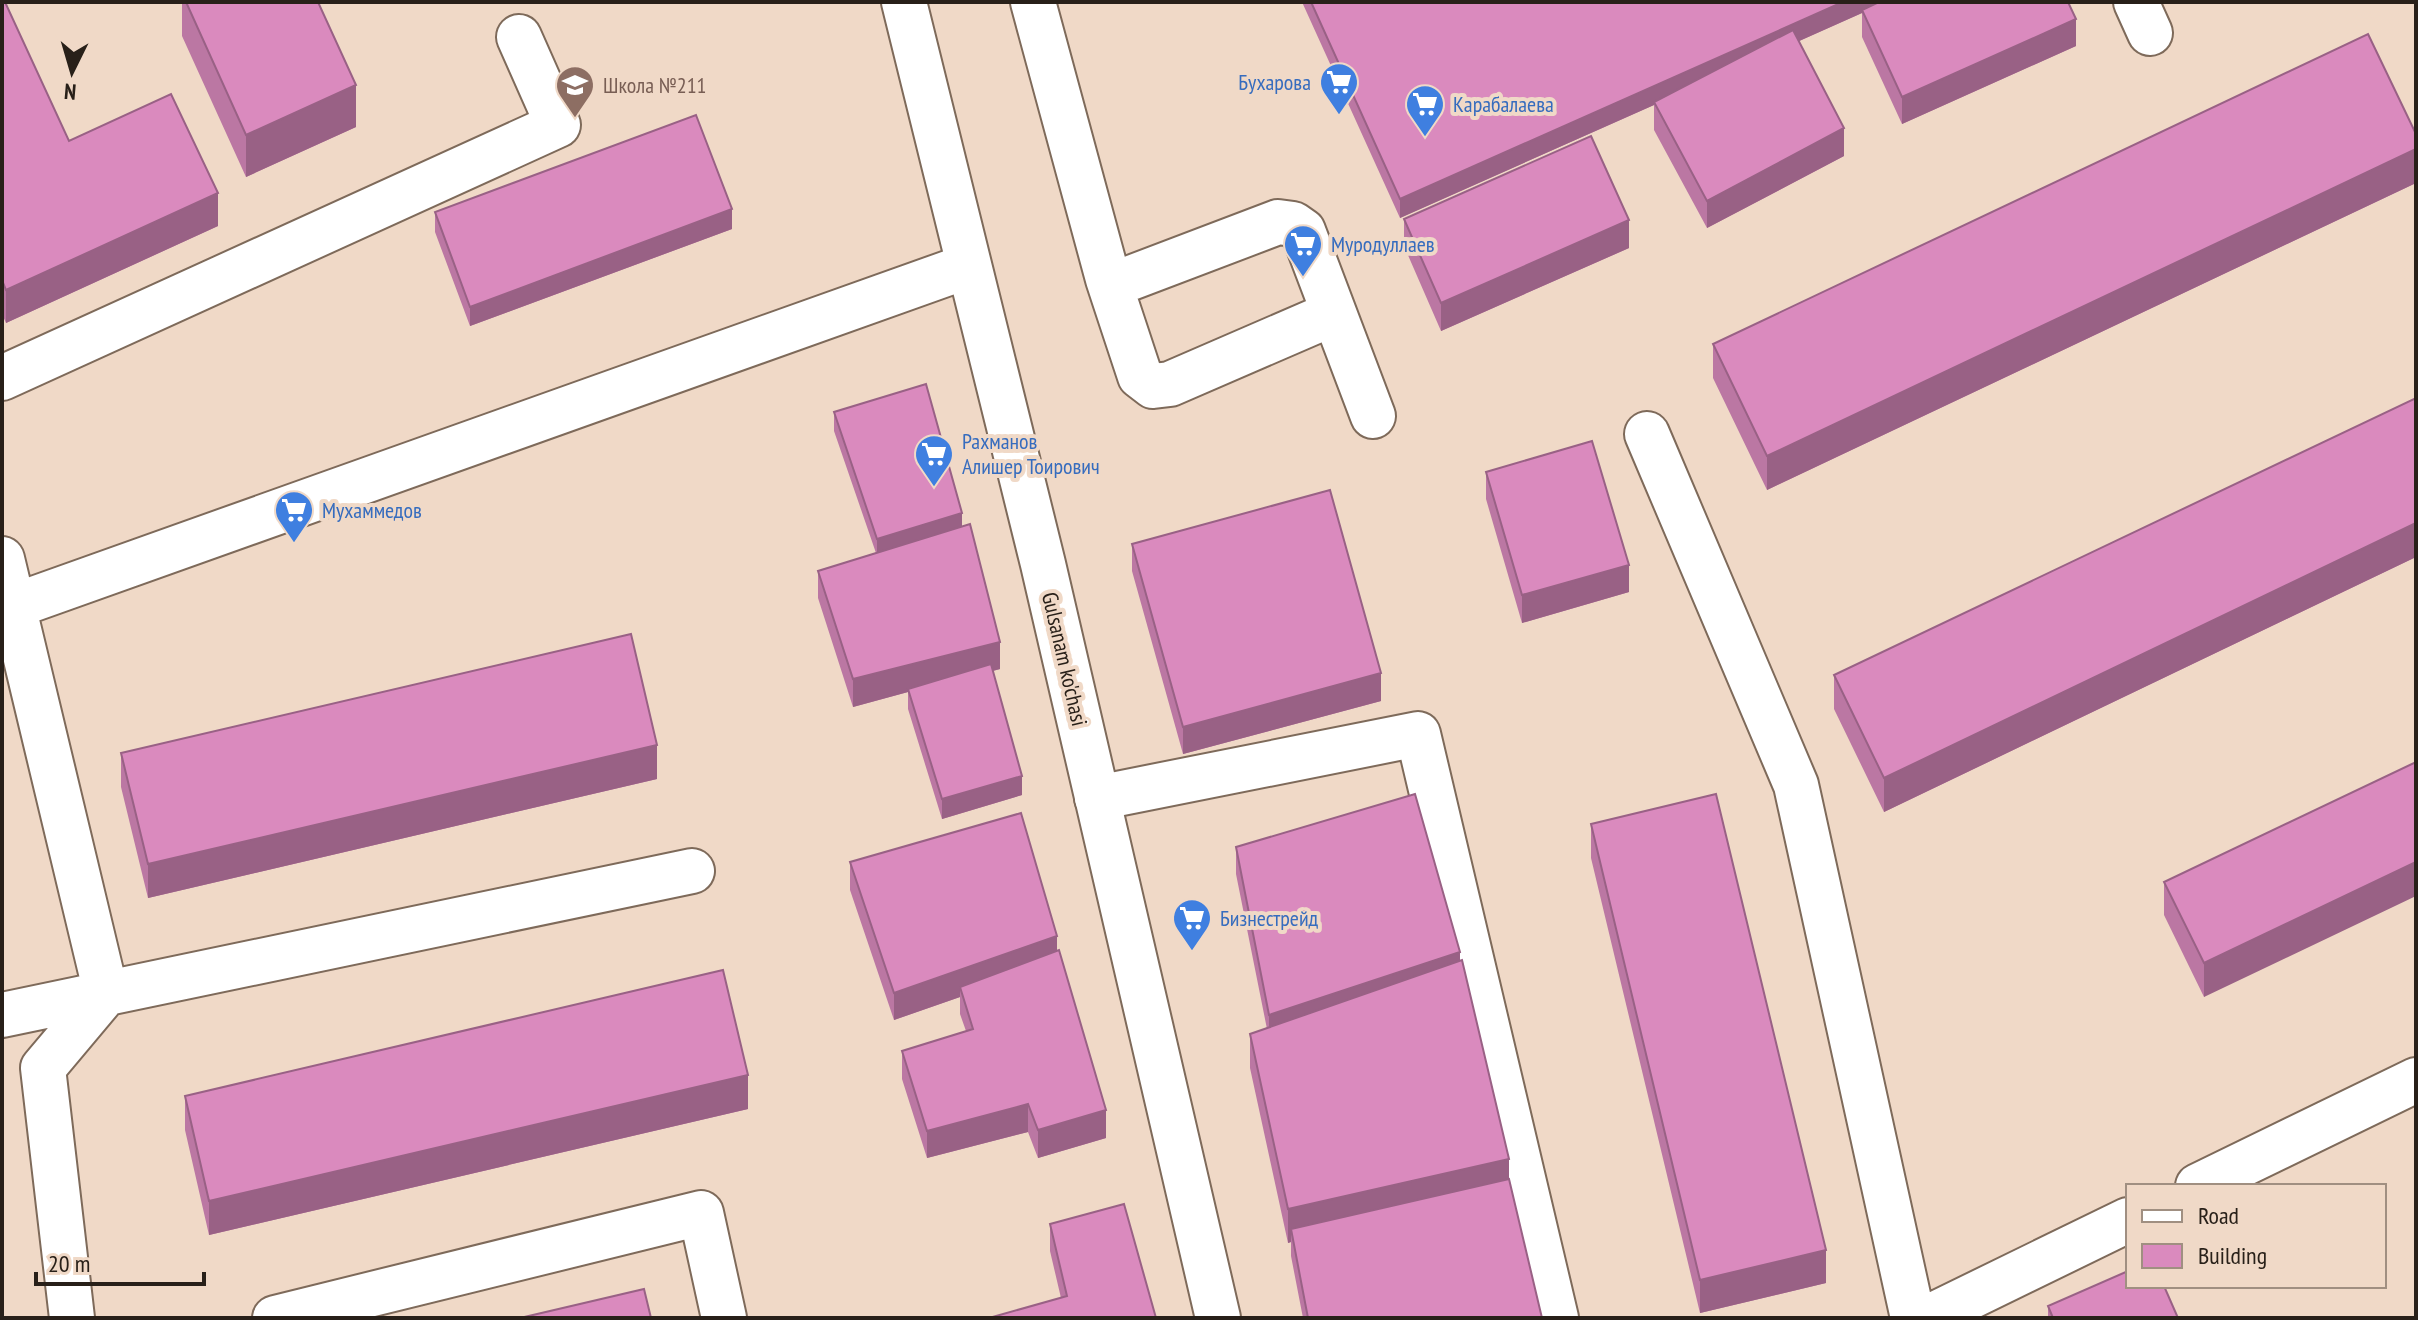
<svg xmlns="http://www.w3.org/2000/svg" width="2418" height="1320" font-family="'PT Sans Narrow',sans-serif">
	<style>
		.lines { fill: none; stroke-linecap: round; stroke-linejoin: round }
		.minor-casing { stroke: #7e6a5a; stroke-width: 48 }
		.major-casing { stroke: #7e6a5a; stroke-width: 48 }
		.minor { stroke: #fff; stroke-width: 44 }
		.major { stroke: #fff; stroke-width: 44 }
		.wall { fill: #bb77a3 }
		.shaded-wall { fill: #996185 }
		.building { fill: #da8abe; stroke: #996185; stroke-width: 2 }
		.labels { text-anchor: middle; stroke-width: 8; stroke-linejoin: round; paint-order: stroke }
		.shop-label { font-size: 22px; fill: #366cbe; stroke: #f0d9c7; text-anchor: start }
		.education-label { font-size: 22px; fill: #785e54; stroke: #f0d9c7; text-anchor: start }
		.street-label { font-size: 22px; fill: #282019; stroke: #f0d9c7 }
	</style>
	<rect width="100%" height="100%" fill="#f0d9c7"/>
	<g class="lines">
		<g class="minor-casing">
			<path id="minor" d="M1033,2l75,277h20l150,-57 15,2 10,7 70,185
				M2136,2l14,31
				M1108,279l32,97 13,10 17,-2 164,-71
				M2,378l556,-253 -39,-88
				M1647,434l149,351 117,533
				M2,559l104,434 -63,75 29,250
				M14,606l954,-340
				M1097,798l321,-64 138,584
				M2,1015l690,-144
				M2198,1186l218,-106
				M275,1318l426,-105 23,105
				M1927,1318l201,-98"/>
		</g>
		<g class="major-casing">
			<path id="major" d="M904,2l139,562 175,754"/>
		</g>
		<use href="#minor" class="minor"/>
		<use href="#major" class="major"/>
	</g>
	<path class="wall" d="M2,2l67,139 149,85 -212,97 -4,-9z
		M182,2h136l38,125 -110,50 -64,-141z
		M1302,2h766l8,44 -174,78 -40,-87v-24l-63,28 45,115 -137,72 -53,-98v-25l-254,113z
		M2416,134v49l-649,307 -54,-112v-34z
		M435,212l297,17 -262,97 -35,-94z
		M1404,219l225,29 -188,83 -37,-85z
		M2416,398v159l-532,255 -50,-103v-34z
		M834,412l128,114 38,143 -7,2 29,124 -80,24 -34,-110v-17l-55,15 -35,-109v-27l58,-18 -42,-122z
		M1486,472l143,120 -107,31 -36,-124z
		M1132,544l249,157 -198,53 -51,-183z
		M121,753l536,26 -509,119 -27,-111z
		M2416,762l-212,235 -40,-82v-33z
		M1591,824l235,459 -126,30 -109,-455z
		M1236,847l224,113 49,219 33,139h-239l-12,-62v-14l-3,1 -38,-175v-34l17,-5 -31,-155z
		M850,862l207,89 49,187 -68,20 -10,-26 -101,26 -25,-79v-28l64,-20 -6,-17v-17l-66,23 -44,-130z
		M185,1096l563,13 -539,126 -24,-105z
		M1050,1224l106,94 -95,-20 -11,-47z
		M2048,1306l130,12h-130z"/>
	<path class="shaded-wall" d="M1843,2h42l-23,8v3l-206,92 -2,-3v3l-254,113v-19z
		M2076,19v27l-174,78v-27z
		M356,85v42l-110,50v-42z
		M1844,128v28l-137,72v-27z
		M2416,149v34l-649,307v-34z
		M218,193v33l-212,97v-33z
		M732,209v20l-262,97v-19z
		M1629,220v28l-188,83v-28z
		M962,513v20l-85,25v-19z
		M2416,523v34l-532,255v-34z
		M1629,565v27l-107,31v-28z
		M1000,642v27l-91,23 -1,-3v3l-55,15v-28z
		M1381,673v28l-198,53v-27z
		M657,745v34l-509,119v-34z
		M1022,776v19l-80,24v-20z
		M2416,862v34l-212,101v-34z
		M1057,936v28l-97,23v10l-66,23v-27z
		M1460,952v28l-191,62v-27z
		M748,1075v34l-539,126v-34z
		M1028,1104v28l-101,26v-27z
		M1106,1110v28l-68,20v-28z
		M1509,1159v33l-218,37v13l-3,1v-34z
		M1826,1250v33l-126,30v-33z"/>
	<path class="building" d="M2,2h3l64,139 102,-47 47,99 -212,97 -4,-10z
		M186,2h132l38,83 -110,50z
		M1311,2h532l-443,197z
		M1879,2h189l8,17 -174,78 -40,-87z
		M1793,30l51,98 -137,73 -53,-99z
		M2368,34l48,100v15l-649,307 -54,-112z
		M696,115l36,94 -262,98 -35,-95z
		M1591,136l38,84 -188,83 -37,-84z
		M926,384l36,129 -85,26 -43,-127z
		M2416,398v125l-532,255 -50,-103z
		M1592,441l37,124 -107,30 -36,-123z
		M1330,490l51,183 -198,54 -51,-183z
		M970,524l30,118 -147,37 -35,-108z
		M631,634l26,111 -509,119 -27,-111z
		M991,664l31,112 -80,23 -34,-110z
		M2416,762v100l-212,101 -40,-81z
		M1415,794l45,158 -191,63 -33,-168z
		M1716,794l110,456 -126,30 -109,-456z
		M1021,813l36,123 -163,57 -44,-131z
		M1059,950l47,160 -68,20 -10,-26 -101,27 -25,-80 71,-22 -13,-42z
		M1462,960l47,199 -221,50 -38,-175z
		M723,970l25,105 -539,126 -24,-105z
		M1509,1179l33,139h-234l-17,-89z
		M1124,1204l32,114h-167l78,-22 -17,-72z
		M2128,1271v15h36l14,32h-125l-5,-12z
		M644,1289l7,29h-131z"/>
	<defs>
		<g id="supermarket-pin" transform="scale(2)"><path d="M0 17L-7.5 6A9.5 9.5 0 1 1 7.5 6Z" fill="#3f7fe0" stroke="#f0d9c7"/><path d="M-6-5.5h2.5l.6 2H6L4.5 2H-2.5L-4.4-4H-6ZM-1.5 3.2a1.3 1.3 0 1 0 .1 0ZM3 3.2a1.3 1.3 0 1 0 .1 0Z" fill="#fff"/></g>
		<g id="school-pin" transform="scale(2)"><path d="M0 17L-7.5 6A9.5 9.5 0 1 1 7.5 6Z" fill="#8d6e63" stroke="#f0d9c7"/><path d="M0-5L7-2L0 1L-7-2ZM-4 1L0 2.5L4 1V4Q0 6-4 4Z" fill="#fff"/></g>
	</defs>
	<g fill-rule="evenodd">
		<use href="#supermarket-pin" x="1339" y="82"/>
		<use href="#school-pin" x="575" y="85"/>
		<use href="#supermarket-pin" x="1425" y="104"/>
		<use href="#supermarket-pin" x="1303" y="244"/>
		<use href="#supermarket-pin" x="934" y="454"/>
		<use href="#supermarket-pin" x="294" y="510"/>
		<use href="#supermarket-pin" x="1192" y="918"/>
	</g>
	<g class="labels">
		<g class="shop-label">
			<text x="1311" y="90" text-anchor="end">Бухарова</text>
			<text x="1453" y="112">Карабалаева</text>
			<text x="1331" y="252">Муродуллаев</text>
			<text x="962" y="449">Рахманов<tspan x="962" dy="25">Алишер Тоирович</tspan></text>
			<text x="322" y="518">Мухаммедов</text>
			<text x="1220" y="926">Бизнестрейд</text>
		</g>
		<g class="education-label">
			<text x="603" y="93">Школа №211</text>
		</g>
		<g class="street-label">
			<text transform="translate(1065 659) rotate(77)" y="8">Gulsanam ko'chasi</text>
		</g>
	</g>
	<rect width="2418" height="1320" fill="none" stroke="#282019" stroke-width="8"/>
	<rect x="2126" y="1184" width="260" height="104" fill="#f0d9c7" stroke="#a08f81" stroke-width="2"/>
	<rect x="2142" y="1210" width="40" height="12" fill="#ffffff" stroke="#a08f81" stroke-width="2"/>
	<text x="2198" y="1224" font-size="24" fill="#282019">Road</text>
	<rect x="2142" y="1244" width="40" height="24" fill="#da8abe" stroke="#a08f81" stroke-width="2"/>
	<text x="2198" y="1264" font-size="24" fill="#282019">Building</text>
	<g transform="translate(72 72) rotate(185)" stroke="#f0d9c7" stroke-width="6" paint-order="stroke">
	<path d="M0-6L14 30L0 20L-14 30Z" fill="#282019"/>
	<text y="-12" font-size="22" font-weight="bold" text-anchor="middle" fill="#282019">N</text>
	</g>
	<path d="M36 1272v12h168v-12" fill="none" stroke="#282019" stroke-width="4"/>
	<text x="48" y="1272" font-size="24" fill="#282019" stroke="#f0d9c7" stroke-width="6" paint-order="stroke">20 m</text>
</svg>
